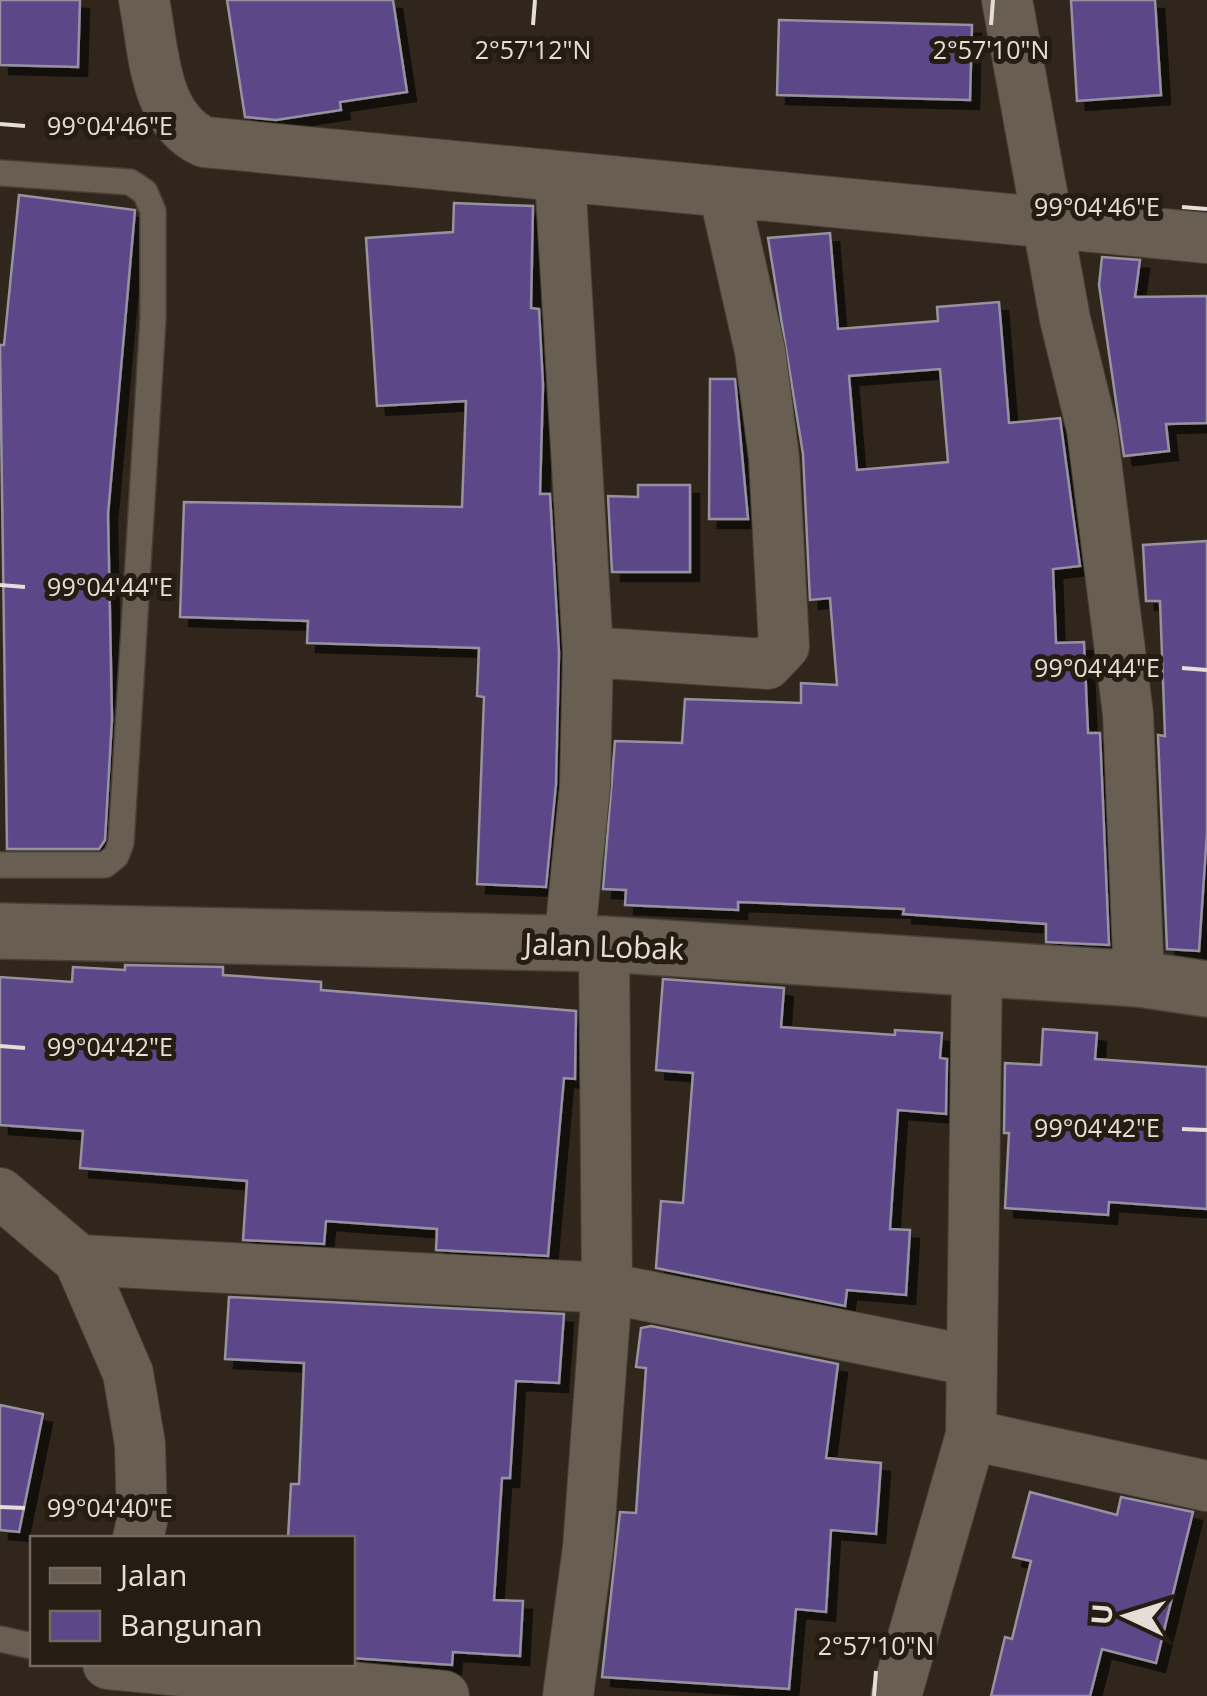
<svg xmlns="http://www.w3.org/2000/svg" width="1207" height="1696" font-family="'Open Sans',sans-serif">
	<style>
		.building { fill: #5c4788; stroke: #9692a2; stroke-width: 2.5; fill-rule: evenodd; filter: url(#shadow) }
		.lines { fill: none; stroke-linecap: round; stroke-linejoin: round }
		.lane-casing { stroke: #484138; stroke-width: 28 }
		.street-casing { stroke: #484138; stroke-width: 52 }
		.secondary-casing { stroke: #484138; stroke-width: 58 }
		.lane { stroke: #695e52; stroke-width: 25 }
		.street { stroke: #695e52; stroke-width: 50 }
		.secondary { stroke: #695e52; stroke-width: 55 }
		.ticks { fill: none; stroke: #e4ded7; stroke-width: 4 }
		.labels { text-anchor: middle; stroke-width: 10; stroke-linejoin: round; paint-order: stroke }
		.street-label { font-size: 30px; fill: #e4ded7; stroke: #261d12 }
		.ticks-label { font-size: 25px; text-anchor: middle; fill: #e4ded7; stroke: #261d12; stroke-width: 10; stroke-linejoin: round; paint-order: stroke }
	</style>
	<defs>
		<filter id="shadow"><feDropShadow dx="9" dy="9" stdDeviation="0" flood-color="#0009"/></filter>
	</defs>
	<rect width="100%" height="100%" fill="#30261c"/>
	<path class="building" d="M0,0h80l-2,67 -78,-2z
		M227,0h166l14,92 -67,10 1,8 -65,10 -31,-3z
		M1071,0h84l6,95 -84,6z
		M779,20l193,5 -2,75 -193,-5z
		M19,195l116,15 -27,304 4,205 -7,121 -6,9h-92l-7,-504h4z
		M454,203l79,3 -2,102 8,1 4,76 -3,109h10l9,159 -3,131 -10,103 -69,-3 7,-187 -7,-1 2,-48 -172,-5 1,-22 -128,-4 4,-115 278,5 4,-106 -89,5 -11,-168 87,-6z
		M830,233l8,96 100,-8 -1,-14 62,-5 10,121 51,-5 20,148 -27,3 3,74 28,-1 4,91h12l9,212 -63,-3v-18l-143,-10 1,-5 -166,-7v8l-113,-5 1,-15 -23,-1 12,-148 67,2 3,-44 116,4v-20l36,2 -7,-87 -20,2 -7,-146 -35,-216zM940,369l8,93 -91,8 -8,-94z
		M1102,257l38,3 -5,37 72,-1v127l-41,1 3,27 -45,5 -25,-171z
		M710,379h25l13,140h-39z
		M638,485h52v87h-78l-4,-76 30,1z
		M1207,541v291l-8,119 -32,-2 -9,-214 7,1 -5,-135h-14l-3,-56z
		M125,965l98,2v8l98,7v8l255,21 -1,68 -11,-1 -16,178 -112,-6 1,-21 -111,-8 -2,23 -81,-4 4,-59 -167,-13 3,-37 -83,-6v-148l72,5 1,-15 52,3z
		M663,979l121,9 -3,39 114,8v-5l47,3 -2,25 7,1 -1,55 -48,-4 -8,119 20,1 -4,65 -59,-5 -2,16 -189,-38 5,-67 22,2 10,-130 -37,-3z
		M1043,1029l54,4 -2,26 112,8v142l-98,-7 -1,13 -103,-7 4,-75h-5l1,-70 36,2z
		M229,1297l335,17 -5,69 -43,-2 -6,97h-8l-8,122 29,1 -3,55 -67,-4 -1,13 -100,-7v-120h-64l3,-54h8l5,-121 -79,-4z
		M651,1326l187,38 -12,94 55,5 -5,71 -45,-4 -5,82 -30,-3 -7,80 -187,-12 18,-165 16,1 10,-145 -10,-1 5,-39z
		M0,1405l43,9 -24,118 -19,-2z
		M1030,1492l87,23 4,-18 72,15 -37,151 -54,-14 -12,47h-99l14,-59 7,2 19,-78 -18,-4z"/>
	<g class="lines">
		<g class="lane-casing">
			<path id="lane" d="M0,173l130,9 15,10 8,19v107l-32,525 -5,13 -11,9h-105
				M0,1639l32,7"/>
		</g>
		<g class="street-casing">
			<path id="street" d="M144,0c10,50 9,118 60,142l1003,96
				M1007,0l58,319 27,110 36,285 11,265
				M560,177l28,475 -3,134 -16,158
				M588,652l179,12 17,-18 -10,-188 -14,-107 -36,-159
				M0,1193l79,67 49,113 12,71 2,77 -4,17
				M79,1260l528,28 365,73
				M971,1435l236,51
				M108,1664l336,32
				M568,1696l20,-148 19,-260 -3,-344
				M896,1696l75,-261 6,-467"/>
		</g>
		<g class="secondary-casing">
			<path id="secondary" d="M0,931l604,13 535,35 68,10"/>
		</g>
		<use href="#lane" class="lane"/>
		<use href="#street" class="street"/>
		<use href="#secondary" class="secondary"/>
	</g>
	<path class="ticks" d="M533,25l2,-25M991,25l2,-25M0,124l25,2M1182,207l25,2M0,585l25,2M1182,668l25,2M0,1046l25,2M1182,1129l25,1M0,1507l25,1M874,1696l2,-25"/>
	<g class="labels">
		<g class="street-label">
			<text transform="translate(604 947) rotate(2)" y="10">Jalan Lobak</text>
		</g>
	</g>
	<g class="ticks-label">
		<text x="533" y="59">2°57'12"N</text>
		<text x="991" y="59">2°57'10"N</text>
		<text x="110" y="135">99°04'46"E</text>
		<text x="1097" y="216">99°04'46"E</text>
		<text x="110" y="596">99°04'44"E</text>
		<text x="1097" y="677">99°04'44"E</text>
		<text x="110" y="1056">99°04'42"E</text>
		<text x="1097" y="1137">99°04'42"E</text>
		<text x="110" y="1517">99°04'40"E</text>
		<text x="876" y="1655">2°57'10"N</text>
	</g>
	<rect x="30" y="1536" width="325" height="130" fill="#261d12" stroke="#726a61" stroke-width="2.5"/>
	<rect x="50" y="1568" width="50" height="15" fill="#695e52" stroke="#726a61" stroke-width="2.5"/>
	<text x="120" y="1586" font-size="30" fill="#e4ded7">Jalan</text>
	<rect x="50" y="1611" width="50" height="30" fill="#5c4788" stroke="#726a61" stroke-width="2.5"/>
	<text x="120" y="1636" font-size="30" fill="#e4ded7">Bangunan</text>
	<g transform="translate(1127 1616) rotate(274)" stroke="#261d12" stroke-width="8" paint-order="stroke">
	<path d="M0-8L18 38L0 25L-18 38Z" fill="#e4ded7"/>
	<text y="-15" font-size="28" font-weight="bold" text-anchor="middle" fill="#e4ded7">U</text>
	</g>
</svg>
